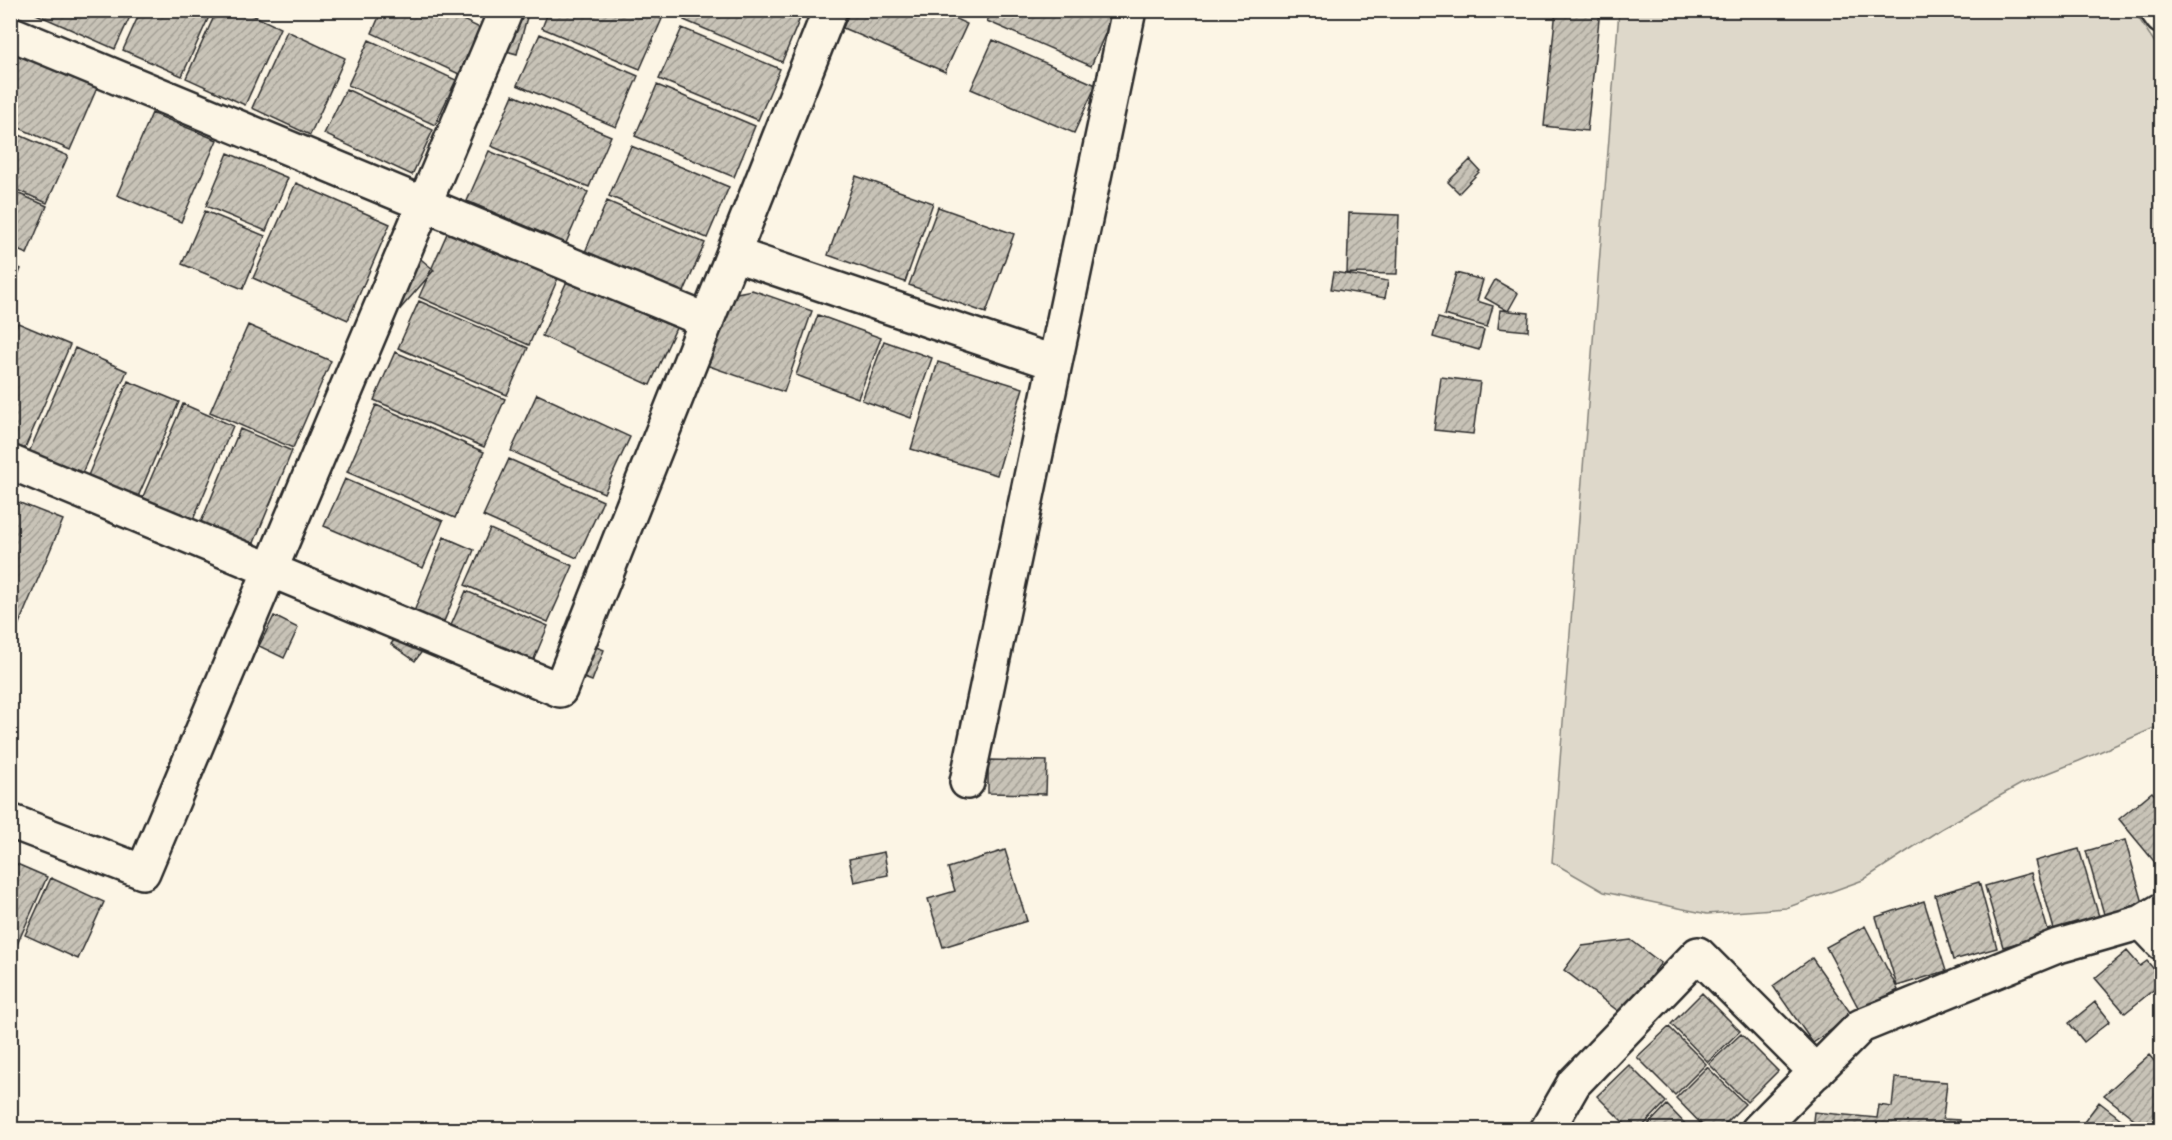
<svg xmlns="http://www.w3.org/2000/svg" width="2172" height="1140" font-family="Mynerve,sans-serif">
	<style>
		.grass { fill: #ded8ca; stroke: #84827a; stroke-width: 1.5 }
		.building { fill: url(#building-hatch); stroke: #2b2b2b; stroke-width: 1.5 }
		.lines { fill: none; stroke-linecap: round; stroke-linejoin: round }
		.street-casing { stroke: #2b2b2b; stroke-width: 38 }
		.street { stroke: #fcf5e5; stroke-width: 33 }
	</style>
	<defs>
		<pattern id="building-hatch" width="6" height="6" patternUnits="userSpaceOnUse" patternTransform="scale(1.5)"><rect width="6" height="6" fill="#c8c3b7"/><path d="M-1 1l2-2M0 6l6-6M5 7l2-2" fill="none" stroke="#a39f95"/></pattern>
	</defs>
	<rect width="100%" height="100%" fill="#fcf5e5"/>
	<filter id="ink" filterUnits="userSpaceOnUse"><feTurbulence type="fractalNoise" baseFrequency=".0167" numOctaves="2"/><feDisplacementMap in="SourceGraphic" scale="12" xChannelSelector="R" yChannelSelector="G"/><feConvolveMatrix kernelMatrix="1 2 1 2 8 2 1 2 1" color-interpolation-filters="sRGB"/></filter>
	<g filter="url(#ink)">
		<path class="grass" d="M1619,11h515l27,41v673l-82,36 -58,23 -80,45 -78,51 -77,28 -79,6 -103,-22 -52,-30z"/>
		<path class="building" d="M37,10h96l-18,39 -79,-35z
			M141,10h71l-30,66 -59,-26z
			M217,10h25l38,18 -35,77 -59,-27z
			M382,10h60l38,18 -21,46 -87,-41z
			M505,10h24l-12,44 -22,-6z
			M549,10h93l20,9 -22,50 -98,-41z
			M688,10h115v1l-21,51 -98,-42z
			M850,10h86l31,14 -22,48 -102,-44z
			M992,10h103l17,8 -21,48 -104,-45z
			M1556,10h44l-13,121 -43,-5z
			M682,28l98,41 -22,51 -99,-41z
			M287,31l58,27 -35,77 -58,-27z
			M540,34l98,42 -22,51 -99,-42z
			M369,40l87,40 -21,45 -87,-40z
			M993,40l103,45 -22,48 -103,-44z
			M12,51l85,37 -27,62 -60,-26z
			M657,85l98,41 -21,51 -99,-41z
			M346,89l87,41 -21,45 -88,-41z
			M513,95l98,41 -22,51 -98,-41z
			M152,113l65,27 -36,82 -64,-27z
			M10,131l58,25 -21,47 -37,-16z
			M631,146l98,41 -22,51 -98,-42z
			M489,151l99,41 -22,51 -99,-42z
			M228,153l60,25 -22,53 -60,-25z
			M1470,160l10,11 -21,22 -11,-11z
			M856,176l77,27 -28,79 -77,-27z
			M296,183l94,41 -42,96 -95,-42z
			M10,190l37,16 -20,48 -17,-7z
			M607,201l98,42 -22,51 -98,-42z
			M938,207l76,27 -28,79 -77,-28z
			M205,211l60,25 -22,53 -61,-25z
			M1349,213l50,2 -2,59 -50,-1z
			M449,229l110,47 -30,69 -110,-48z
			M410,250l24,20 -39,45z
			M10,264l11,5 -11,25z
			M1334,272l54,9 -3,17 -54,-9z
			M1456,273l27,7 -6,21 16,5 -6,21 -43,-12z
			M568,279l108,49 -26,57 -108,-49z
			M1495,280l23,13 -10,18 -23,-13z
			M752,290l60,21 -28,81 -78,-27 21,-61 10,-11z
			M419,301l109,47 -21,47 -109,-47z
			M1500,310l29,3 -1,18 -30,-3z
			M818,315l63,23 -23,60 -62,-23z
			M1438,318l46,12 -5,20 -46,-13z
			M18,323l52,22 -49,112 -11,-5v-113z
			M248,325l83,36 -38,87 -83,-36z
			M884,341l48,17 -21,60 -49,-18z
			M75,348l52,23 -49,111 -52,-23z
			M395,352l110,47 -21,48 -110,-47z
			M938,362l85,26 -26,87 -86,-26z
			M1441,377l39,5 -7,52 -39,-4z
			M128,381l51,21 -42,97 -50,-21z
			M537,394l93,43 -26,56 -93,-42z
			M183,404l50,22 -41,96 -51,-21z
			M376,405l108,47 -29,66 -108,-46z
			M240,429l52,22 -41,99 -52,-23z
			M509,459l94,42 -26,57 -94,-42z
			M345,479l98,42 -20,47 -99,-42z
			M10,499l53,21 -53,125z
			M490,529l83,37 -25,56 -83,-37z
			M444,537l30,13 -34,81 -29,-12z
			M466,591l82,35 -17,40 -82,-36z
			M414,613l23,18 -22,30 -24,-17z
			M274,616l24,12 -14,30 -25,-12z
			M580,641l24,9 -12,31 -24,-9z
			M988,760l59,1 -1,33 -58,-1z
			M2152,792l10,11v68l-43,-52z
			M2125,840l20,70 -39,11 -20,-70z
			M2079,849l21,71 -45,13 -20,-72z
			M1005,850l22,71 -84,26 -15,-48 27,-8 -7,-23z
			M884,852l4,23 -34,7 -5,-23z
			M10,861l37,16 -32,72 -5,-2z
			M2031,873l18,61 -46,13 -18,-61z
			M51,878l53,24 -26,57 -53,-24z
			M1979,882l18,66 -44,12 -18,-65z
			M1924,901l22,70 -49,15 -21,-69z
			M1865,926l33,64 -38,21 -34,-64z
			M1631,940l30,23 -39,51 -58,-44 18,-24z
			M2127,951l13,15 7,-5 15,18v4l-37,30 -30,-35z
			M1812,958l40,57 -39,28 -40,-57z
			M1702,993l38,38 -32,31 -37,-38z
			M2095,1002l15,19 -26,21 -15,-19z
			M1669,1027l37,37 -31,31 -38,-38z
			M1741,1034l37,37 -31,31 -38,-38z
			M2149,1055l13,15v60h-14l-44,-35z
			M1629,1065l37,37 -27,28h-8l-34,-34z
			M1707,1067l38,37 -26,26h-12l-31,-32z
			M1895,1078l52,4 -4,37 17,1 -1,10h-147l2,-18 63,6 2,-13 13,2z
			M2099,1102l36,28h-57z
			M1667,1105l24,25h-48z"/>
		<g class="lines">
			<g class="street-casing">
				<path id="street" d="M2157,10l5,7
					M10,33l697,288
					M733,254l322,109
					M10,462l550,228 270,-680
					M967,782l162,-772
					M10,821l133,51 363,-862
					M2142,922l20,21
					M1547,1130l27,-47 124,-129 118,118
					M1758,1130l103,-104 194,-79 87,-25 20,-12"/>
			</g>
			<use href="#street" class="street"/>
		</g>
	</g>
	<rect width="2172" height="1140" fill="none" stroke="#fcf5e5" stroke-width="36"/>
	<rect x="18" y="18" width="2136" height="1104" fill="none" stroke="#2b2b2b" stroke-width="2" filter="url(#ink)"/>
</svg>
